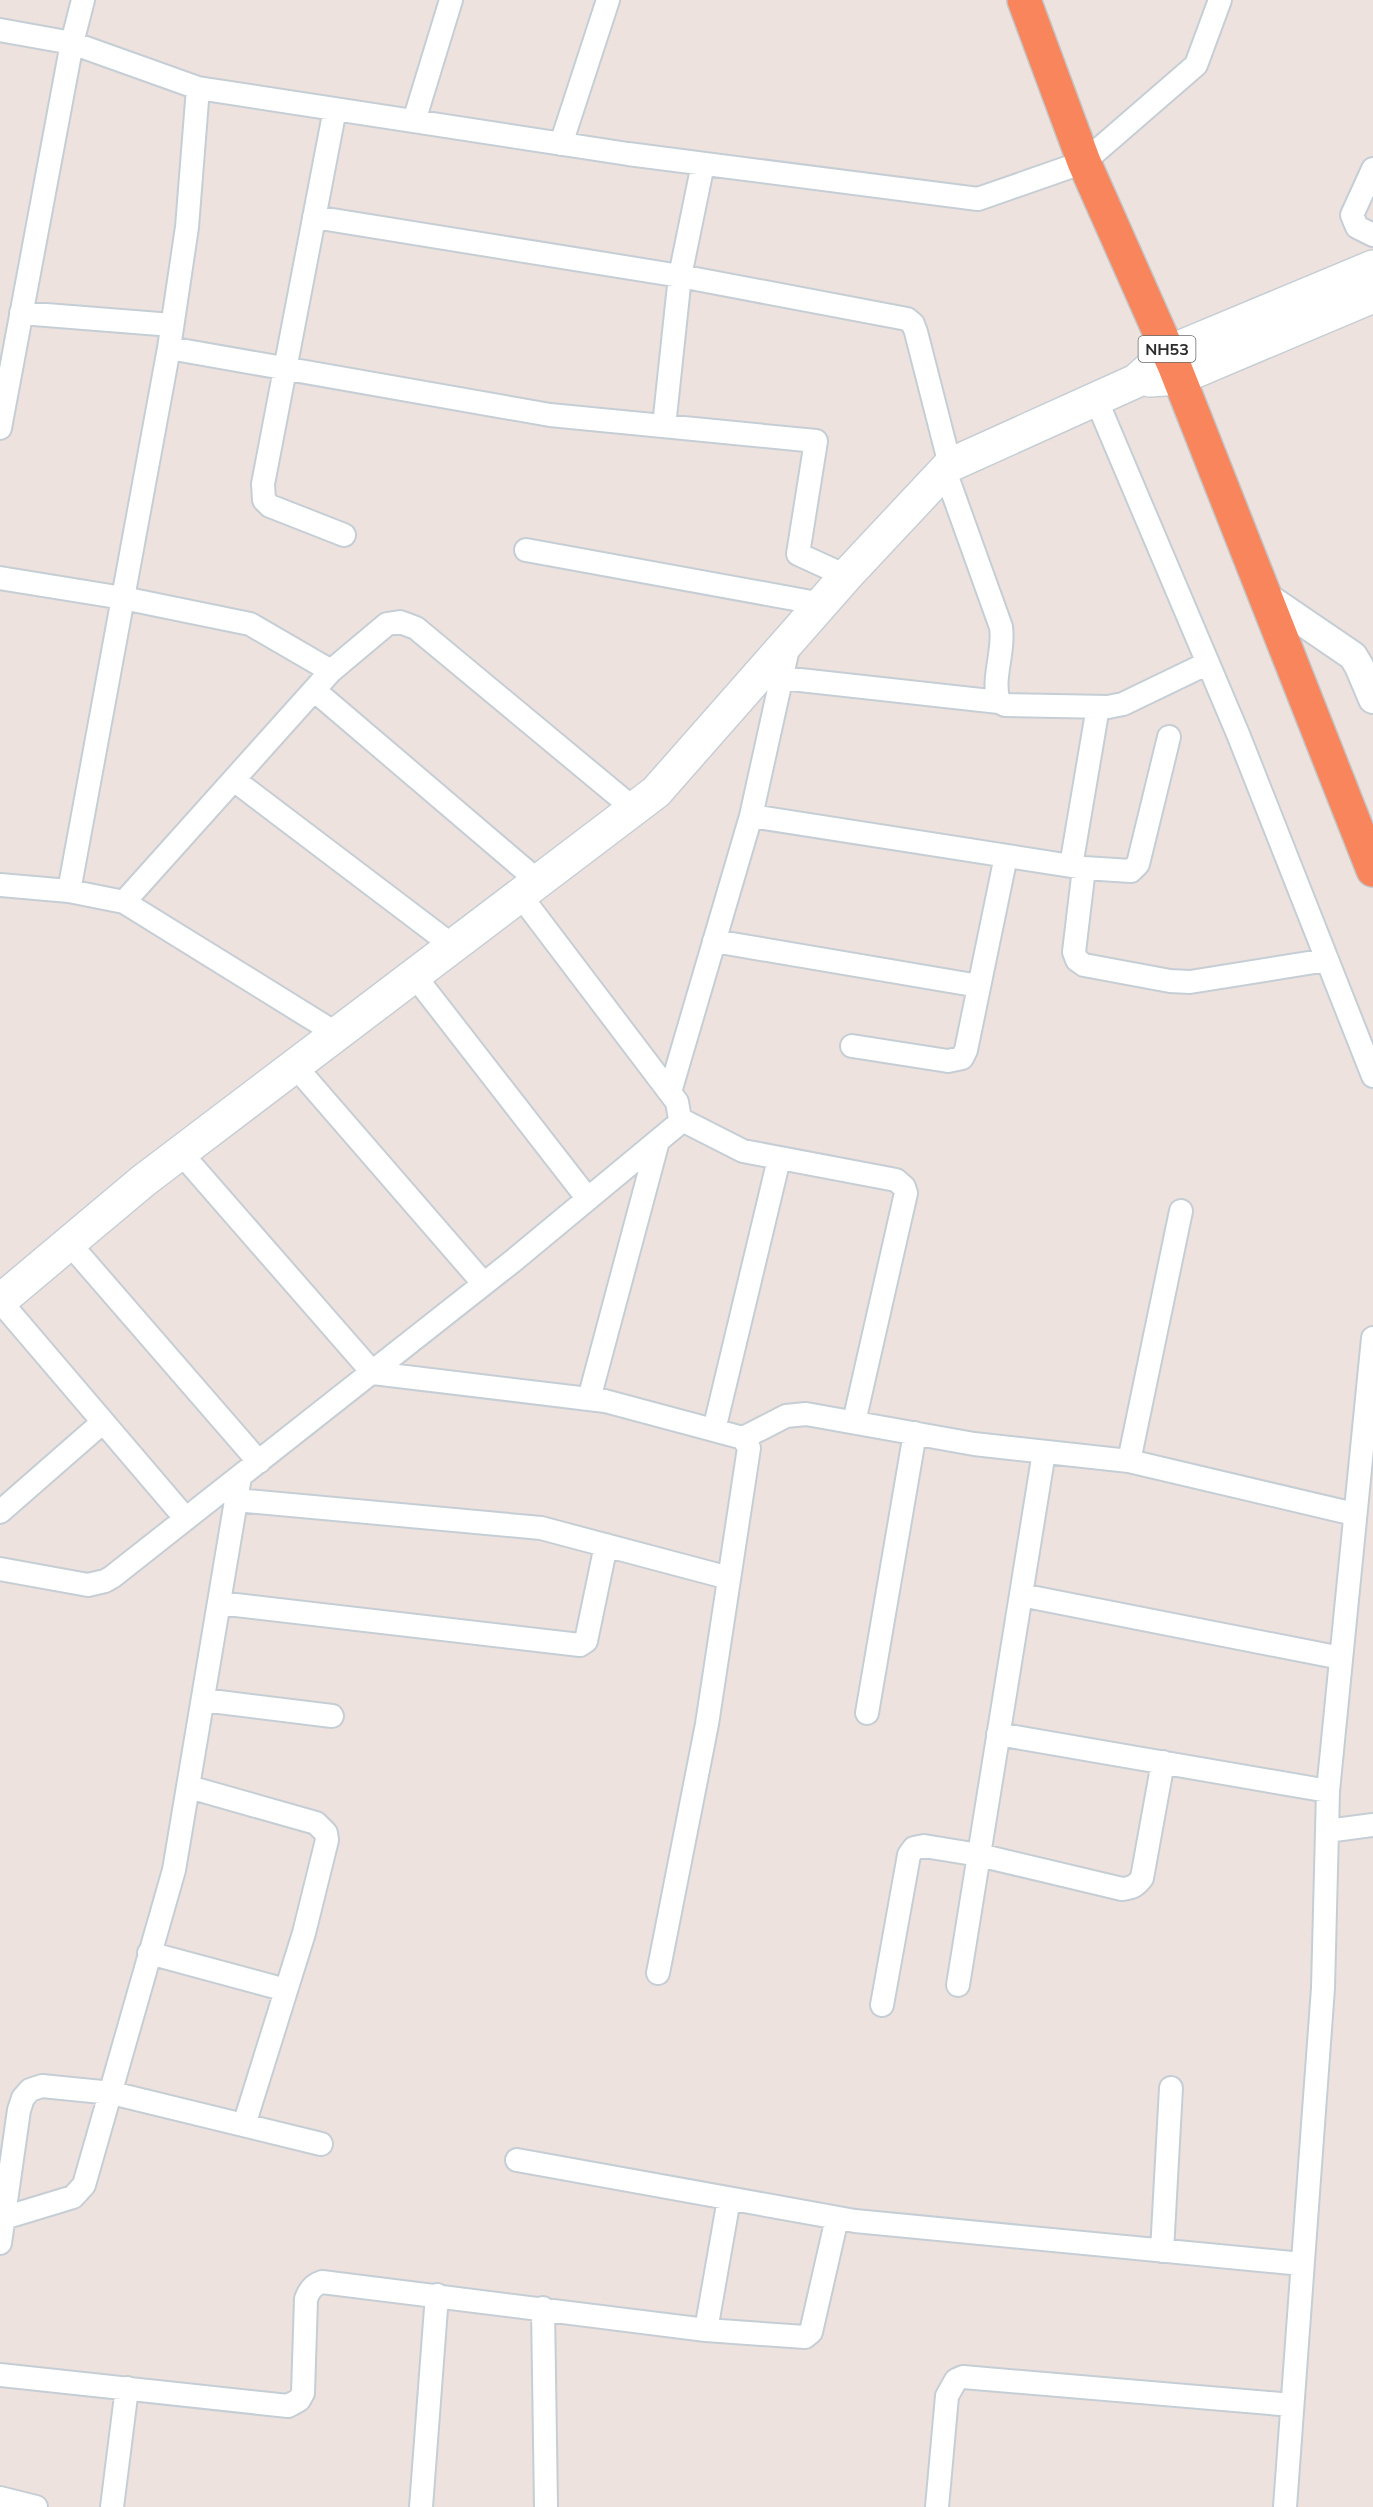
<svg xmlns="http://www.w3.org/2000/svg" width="1373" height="2507" font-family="Mulish,sans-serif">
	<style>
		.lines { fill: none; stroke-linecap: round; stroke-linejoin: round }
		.minor-casing { stroke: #c6ced5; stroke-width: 26 }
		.tertiary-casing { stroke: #c6ced5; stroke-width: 32 }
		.secondary-casing { stroke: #c6ced5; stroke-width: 36 }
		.trunk-casing { stroke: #c4c4c4; stroke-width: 36 }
		.minor { stroke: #fff; stroke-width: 22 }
		.tertiary { stroke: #fff; stroke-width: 28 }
		.secondary { stroke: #fff; stroke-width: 33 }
		.trunk { stroke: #f8855b; stroke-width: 33 }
		.labels { text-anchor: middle; stroke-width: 4.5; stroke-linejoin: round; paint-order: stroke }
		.shield { fill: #fff; stroke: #6b6b6b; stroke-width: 1.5 }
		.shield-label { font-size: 16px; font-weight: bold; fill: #2c2c2c }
	</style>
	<rect width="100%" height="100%" fill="#ede2de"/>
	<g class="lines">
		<g class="minor-casing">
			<path id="minor" d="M0,30l72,13 126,45 -11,139 -18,121 381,67 266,26 -18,113 48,22
				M198,88l430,66 350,45 106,-37 112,-97 24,-65
				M335,109l-72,375 1,16 6,6 74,29
				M414,121l37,-121
				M561,144l47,-144
				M1373,169l-21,46 5,12 16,8
				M314,217l366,59 227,43 6,5 3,8 34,133
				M21,313l151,12
				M1096,399l142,335 135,342
				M664,426l16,-150 23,-112
				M0,428l72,-385 11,-43
				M945,471l56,156c4,24 -10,52 -2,75l6,3 103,2 15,-3 85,-41
				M526,550l296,54
				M0,578l123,20 127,26 81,47
				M782,678l217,24
				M314,690l224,191
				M234,780l219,166
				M751,816l333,52 47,3 7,-7 31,-127
				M1071,866l27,-159
				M1084,868l-10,84 3,8 7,5 86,16 20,1 137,-22
				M0,885l69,6 100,-543
				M69,891l55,11 213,132
				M124,902l207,-231 56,-47 13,-2 16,6 218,181
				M714,941l265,45
				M414,975l174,224
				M852,1046l96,15 14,-3 4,-8 40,-194
				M295,1066l189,218
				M670,1092l81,-276 38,-172
				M680,1119l63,32 153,29 8,7 2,6 -52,229
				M181,1153l192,220 232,28 138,37 6,10 -42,276 -49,249
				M69,1243l190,219
				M0,1301l186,218
				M589,1399l69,-258
				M714,1430l65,-271
				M743,1438l43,-22 20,-2 168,30 155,17 225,53
				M1129,1461l52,-250
				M236,1500l305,28 188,50
				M0,1512l103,-90
				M0,1569l88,16 17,-4 7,-4 401,-316 164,-136 3,-6 -3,-17 -157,-207
				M1021,1595l320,63
				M219,1603l361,42 6,-4 20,-96
				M203,1700l129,16
				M867,1713l48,-280
				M998,1734l330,57
				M189,1787l127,36 10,10 1,7 -23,93 -60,192
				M1327,1831l46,-6
				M149,1953l137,37
				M958,1985l86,-533
				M882,2005l27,-150 5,-7 10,-2 55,9 143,34c10,-1 14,-3 20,-11l21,-116
				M517,2160l338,61 447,43
				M4,2218l69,-21 11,-12 90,-315 66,-393
				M0,2243l19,-133 4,-12 7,-8 12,-4 70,7 209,51
				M1162,2251l9,-163
				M543,2308l3,199
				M706,2330l23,-131
				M0,2375l288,31 11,-6 4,-7 3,-94c3,-9 7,-14 16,-17l384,48 99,7 6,-5 26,-114
				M0,2498l36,9
				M112,2507l15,-119
				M421,2507l16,-212
				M937,2507l10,-111 9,-16 7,-3 329,28
				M1285,2507l38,-519 5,-197 45,-453"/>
		</g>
		<g class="tertiary-casing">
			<path id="tertiary" d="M1265,596l88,60 6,10 14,33"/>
		</g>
		<g class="secondary-casing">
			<path id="secondary" d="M1150,380l29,-2 194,-82
				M0,1301l143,-120 513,-389 190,-216 104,-111 186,-84 33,-29 204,-85"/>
		</g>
		<g class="trunk-casing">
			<path id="trunk" d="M1024,0l60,162 90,203 199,505"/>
		</g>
		<use href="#minor" class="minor"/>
		<use href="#tertiary" class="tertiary"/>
		<use href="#secondary" class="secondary"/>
		<use href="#trunk" class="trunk"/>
	</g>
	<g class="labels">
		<rect class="shield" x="1138.5" y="336" width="57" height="26" rx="4.5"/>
		<g class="shield-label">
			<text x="1167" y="355">NH53</text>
		</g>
	</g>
</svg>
